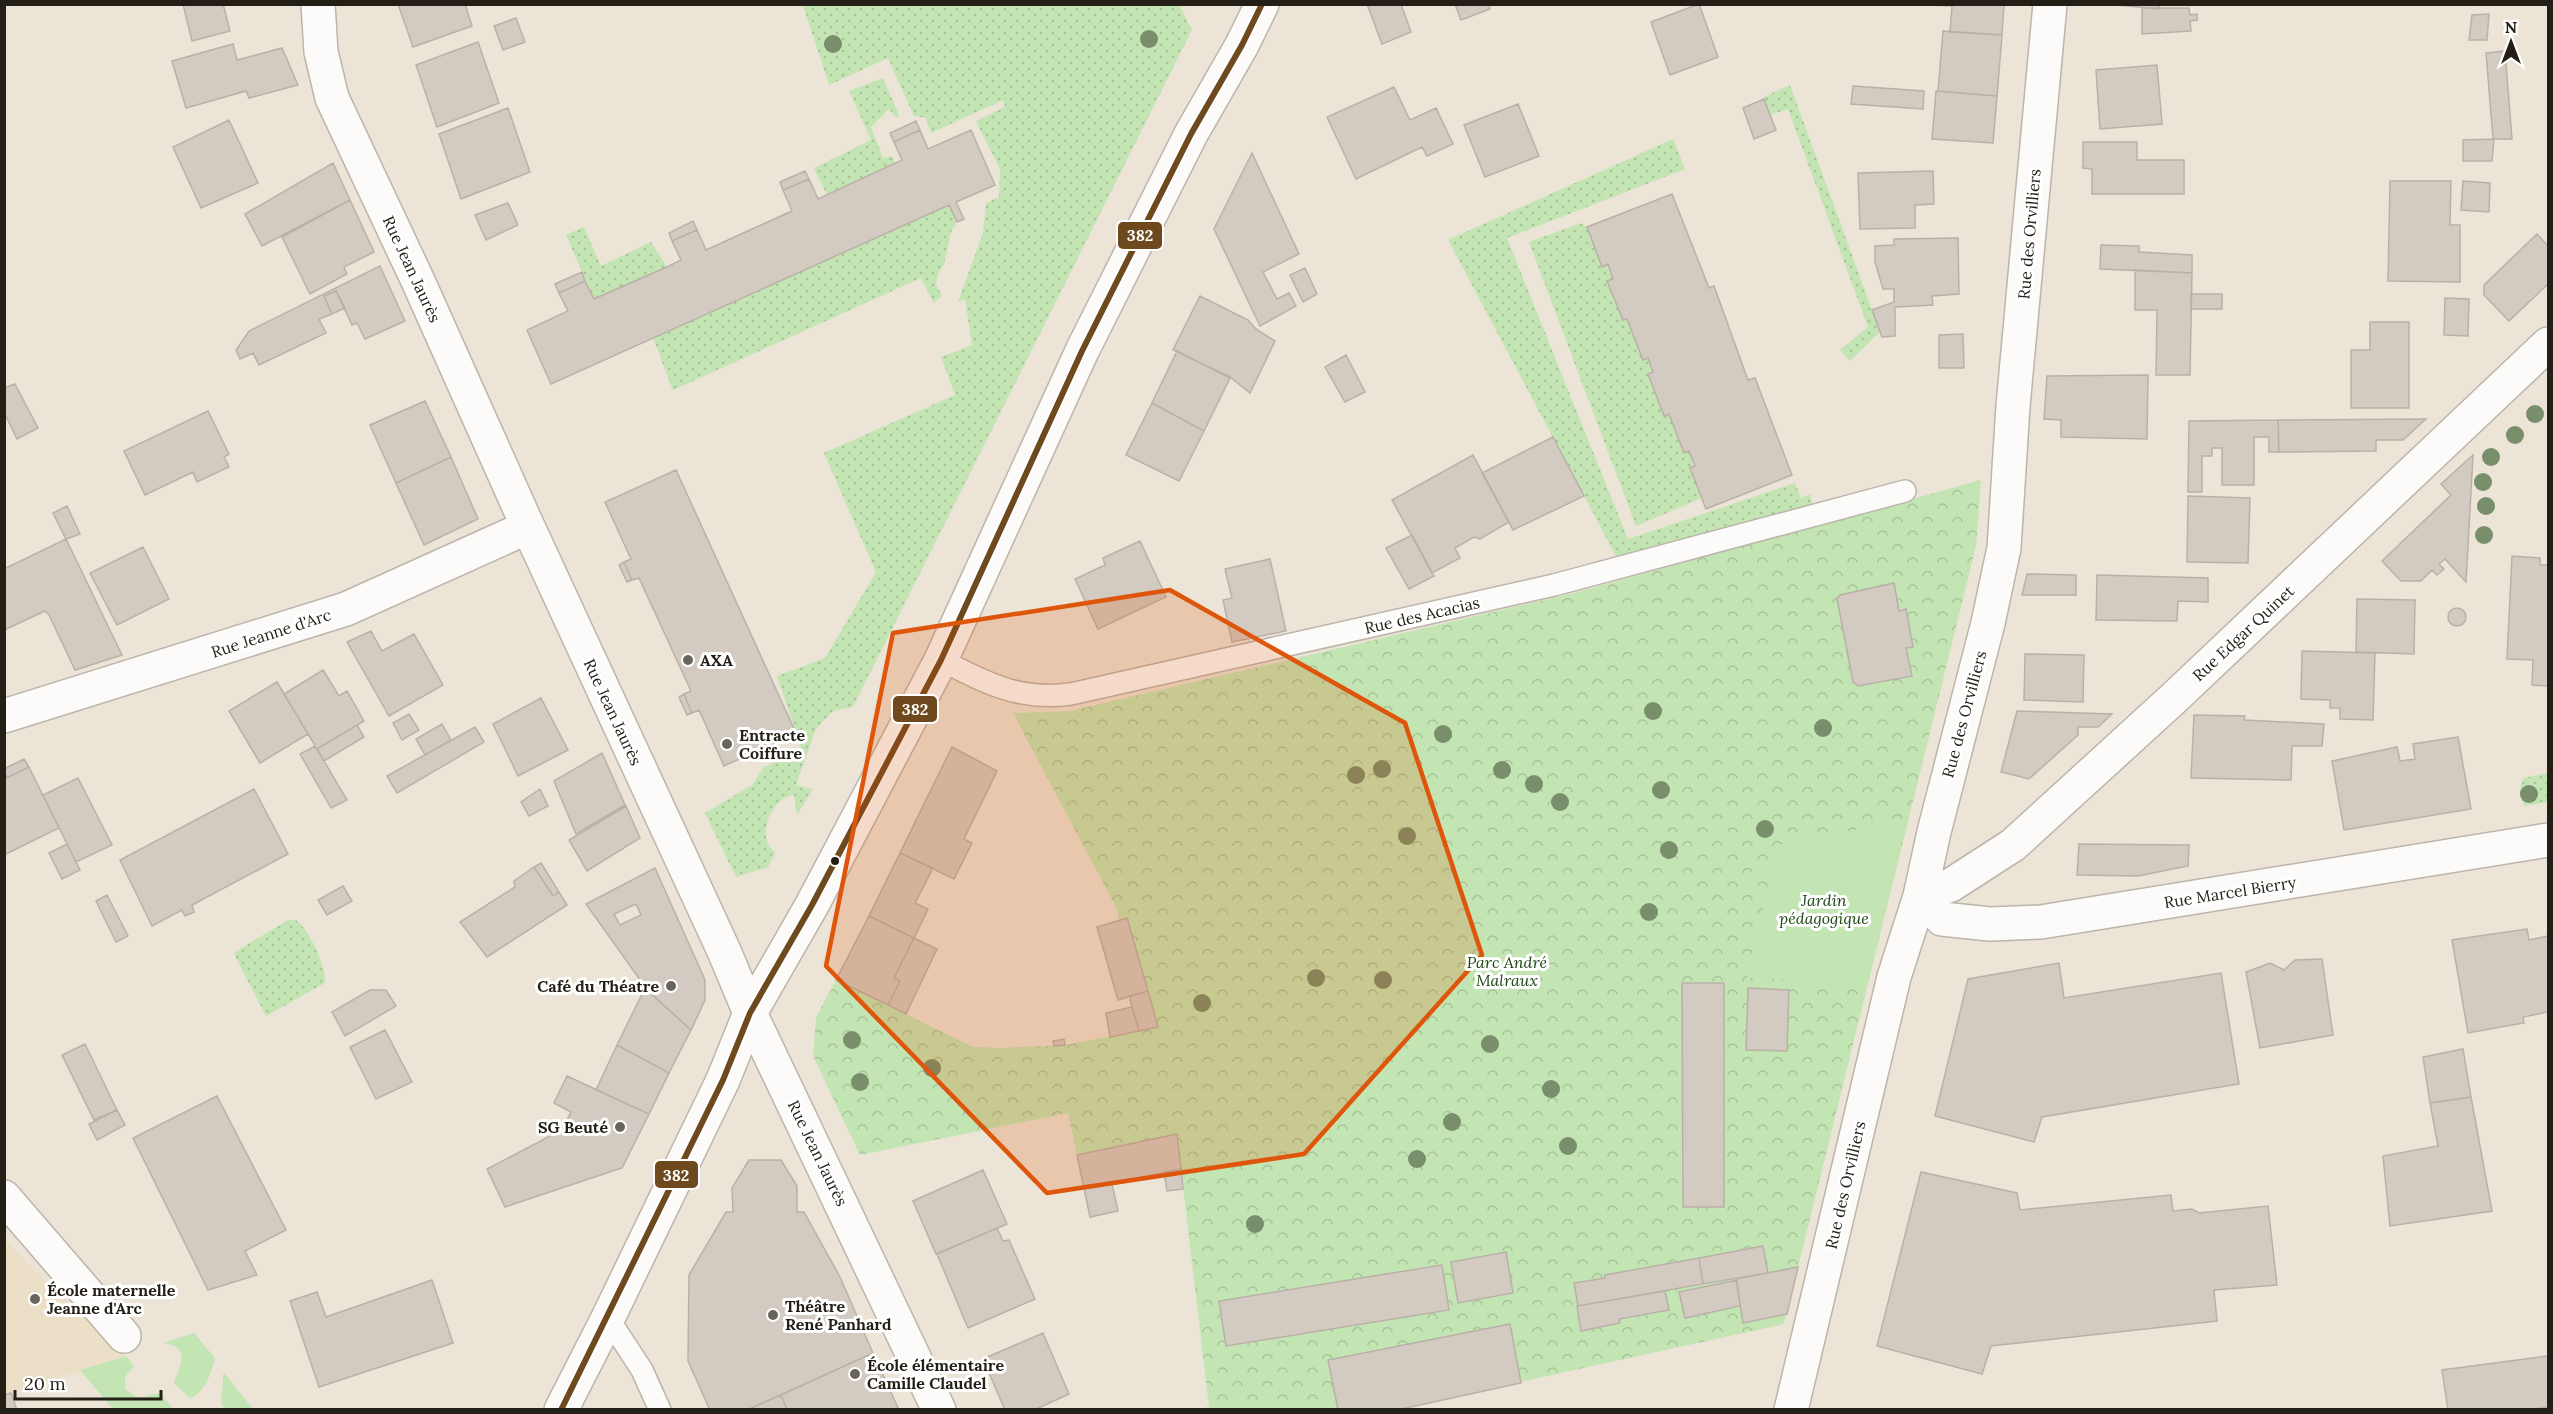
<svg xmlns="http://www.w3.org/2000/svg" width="2553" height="1414" font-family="Lora,serif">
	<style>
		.built { fill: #ebdfc7 }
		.grass { fill: url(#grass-dots) }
		.forest { fill: url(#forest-crowns) }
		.garden { fill: #c3e5b3 }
		.building { fill: #d3cac1; stroke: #b9b1a8; stroke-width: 1.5; fill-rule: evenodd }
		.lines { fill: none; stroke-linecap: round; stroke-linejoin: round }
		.service-casing { stroke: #bbb5ab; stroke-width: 24 }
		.minor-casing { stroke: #bbb5ab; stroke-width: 36 }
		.tertiary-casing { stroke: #bbb5ab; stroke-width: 36 }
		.service { stroke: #fcfbf9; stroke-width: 21 }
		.minor { stroke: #fcfbf9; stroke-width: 33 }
		.tertiary { stroke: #fcfbf9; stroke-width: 33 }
		.bus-1-casing { stroke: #fff; stroke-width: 10 }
		.bus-1 { stroke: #6e491e; stroke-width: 6 }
		.tree { fill: #798e6b }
		.marked { fill: #de560c; fill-opacity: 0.2; stroke: #de560c; stroke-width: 4.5; stroke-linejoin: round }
		.poi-dot { fill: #696459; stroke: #fff; stroke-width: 2 }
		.bus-dot { fill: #231f16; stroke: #fff; stroke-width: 2 }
		.labels { text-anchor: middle; stroke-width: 6; stroke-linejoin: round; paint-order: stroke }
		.street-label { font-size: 16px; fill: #231f16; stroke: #fff }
		.poi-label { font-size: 16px; font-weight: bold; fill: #231f16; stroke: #fff; text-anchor: start }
		.park-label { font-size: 16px; font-style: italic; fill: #1b4713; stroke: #fff }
		.line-badge { stroke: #fff; stroke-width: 2 }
		.badge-label { font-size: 16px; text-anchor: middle; font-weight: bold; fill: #fff }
	</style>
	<defs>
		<pattern id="grass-dots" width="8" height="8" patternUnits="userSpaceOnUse" patternTransform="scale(1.5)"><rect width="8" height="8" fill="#c3e5b3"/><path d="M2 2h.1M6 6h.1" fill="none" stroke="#a7c499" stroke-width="1.8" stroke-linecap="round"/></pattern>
		<pattern id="forest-crowns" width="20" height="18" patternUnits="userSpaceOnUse" patternTransform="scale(1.5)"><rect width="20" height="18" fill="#c3e5b3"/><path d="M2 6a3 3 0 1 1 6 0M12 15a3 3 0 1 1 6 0" fill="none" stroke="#a7c499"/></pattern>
	</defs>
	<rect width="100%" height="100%" fill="#ece4d6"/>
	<path class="built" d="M5,1241l120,116 -120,38z"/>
	<path class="grass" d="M803,5h376l13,25 -339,677 -20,4 -17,18 -20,56 17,4 -16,26 -3,-20c-19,2 -32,28 -27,46 1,4 6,9 8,12l-7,14 -32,10 -31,-64 47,-28 12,-18 38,-17 -25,-74 48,-18 51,-86 -52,-119 131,-58 -14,-38 31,-12 -7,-46 -7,3 25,-69 3,-30 13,-6 1,-28 -24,-48 29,-14 -2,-7 -72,33 -5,-15 -12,-2 -26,-58 -59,27z
		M883,78l16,37 -3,2 -7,-8 -18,18 12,31 9,-2 3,8 -68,31 -13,-27 57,-28 -22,-49z
		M1790,85l90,247 -30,29 -10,-11 28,-23 -80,-218 -18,6 -6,-18z
		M1673,139l12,30 -178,69 121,301 167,-56 6,15 9,-4 3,13 -195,53 -170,-320z
		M949,205l8,17 -6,10 -7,32 -6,9 -2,11 6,12 -8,7 -13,-25 -248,112 -20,-52z
		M1581,223l6,4 15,39 6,-2 5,15 -5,2 15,39 4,-1 16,41 5,-2 5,14 -5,2 16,42 5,-2 15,39 5,-2 6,15 -5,2 12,30 -66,28 -107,-284z
		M584,227l17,39 50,-24 16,25 -73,32 -28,-64z
		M2548,773v29l-24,4 -4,-15 3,-13z
		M288,920h8c13,9 31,48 29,63l-59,33 -30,-58 -1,-6z"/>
	<path class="forest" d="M1981,480l-5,66 -192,778 -387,85h-198l10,-2 -28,-238 -104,-14 -9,-42 -208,42 -47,-99 3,-39 20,-37 137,67 28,1 64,-3 93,-18 -31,-109 -8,2 -2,-11 -104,-196 57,-2 504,-118z"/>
	<path class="garden" d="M1876,826l28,6 -36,152 -121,-6 31,-133z
		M194,1333l21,25c-3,14 -11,36 -25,40l-16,-15c2,-11 15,-26 2,-36 -3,-3 -10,-3 -13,-4z
		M126,1356l8,10 -9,11v11c19,18 18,4 36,6l12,15h-60l-33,-39z
		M223,1374h2l28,35c-42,1 -30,0 -30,-35z"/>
	<path class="building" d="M183,4h40l7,27 -38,10z
		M398,4h67l7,22 -59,21z
		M1367,4h34l10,28 -29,12z
		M1455,4h34l1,5 -29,11z
		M1699,4l19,53 -48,18 -19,-53z
		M1906,4h98l-2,31 -52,-3 2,-26z
		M2106,4h54l-1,5z
		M2142,8h47l1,7 7,-1v6l-7,1 1,10 -49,3z
		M2489,14l-2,26h-18l3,-25z
		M516,18l9,24 -22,8 -9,-24z
		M1943,31l59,4 -5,61 -59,-5z
		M478,42l21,61 -62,24 -21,-62z
		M233,44l4,16 45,-12 16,37 -49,13 -3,-7 -60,17 -14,-47z
		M2505,51l7,88h-19l-7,-86z
		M2157,65l5,59 -62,5 -4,-59z
		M1853,86l71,5 -1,18 -72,-5z
		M1394,87l16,33 26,-12 17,36 -26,12 -5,-9 -66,32 -29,-62z
		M1936,91l61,5 -4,47 -61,-4z
		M1764,99l12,31 -22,9 -11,-31z
		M1518,104l21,52 -54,21 -21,-52z
		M508,108l22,64 -69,27 -22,-65z
		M229,120l29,63 -57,25 -28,-61z
		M916,121l4,9 -26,12 -4,-9z
		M920,130l8,19 43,-19 24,55 -39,17 8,17 -7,3 -8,-17 -398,179 -24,-54 41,-19 -9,-18 26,-12 9,18 73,-32 14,-7 -9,-19 25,-11 9,20 86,-39 -9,-21 26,-11 9,20 84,-39 -8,-18z
		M2494,139l-2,22h-29v-21z
		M2083,142h54v18h47v34h-92v-25l-9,-1z
		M1252,153l47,101 -36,18 14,27 12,-6 7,13 -36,20 -46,-97z
		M333,163l17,37 -88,46 -17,-32z
		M805,171l4,8 -26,11 -3,-8z
		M1933,171l1,33 -19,1v23l-55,1 -2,-56z
		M2390,181h61l-1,44h10v57l-72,-1z
		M2463,181l27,2 -1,29 -28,-2z
		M1672,194l37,94 5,-2 34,94 7,-2 37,97 -86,34 -16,-41 5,-2 -6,-15 -5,2 -15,-39 -5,2 -16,-42 5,-2 -5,-14 -5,2 -16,-41 -4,1 -16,-39 6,-2 -5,-15 -6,3 -15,-40z
		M350,200l24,52 -30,15 3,7 -37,20 -28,-57z
		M508,203l10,22 -32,15 -11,-25z
		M693,221l4,9 -25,11 -3,-8z
		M2537,234l11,12v38l-39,37 -25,-26v-10z
		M1958,238l1,56 -27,2 1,9 -38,2v29l-13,1 -10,-27 22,-8v-13h-11l-8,-27v-16l19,-1v-6z
		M2101,245l38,1v6l53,3v18l-92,-4z
		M380,266l25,55 -40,18 -8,-16 -5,2 -16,-34 -12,5 8,18 -13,5 7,14 -67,32 -6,-12 -13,6 -4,-9 13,-19z
		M1305,268l12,26 -14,8 -13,-27z
		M2135,270l57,3 -2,102h-34l1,-65h-22z
		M582,272l3,9 -26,12 -4,-9z
		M336,291l9,17 -13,6 -8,-18z
		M2191,294h31v15h-31z
		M1200,296l48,24 8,9 19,12 -25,52 -20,-16 -57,-27z
		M2445,298l24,1 -1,37 -24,-1z
		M2370,322h39v86h-58v-58h19z
		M1963,334l1,34h-25v-33z
		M1177,351l53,27 -26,53 -52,-28z
		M1346,355l19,37 -20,10 -20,-35z
		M2148,375l-1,64 -86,-2v-17l-17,-1 3,-43z
		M15,384l23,44 -21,11 -13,-27v-24z
		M425,401l26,56 -55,26 -26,-58z
		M1152,403l52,28 -25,50 -53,-26z
		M208,411l21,43 -5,3 5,10 -32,15 -4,-10 -48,23 -21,-44z
		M2426,419l-23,21h-27v11l-97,1 -1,-32z
		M2278,420l1,32h-10v-15h-15v48h-32v-37h-10v8h-10v36h-14l1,-71z
		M1553,437l31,59 -71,34 -31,-57z
		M1473,455l36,67 -29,17 -6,-2 -19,11 5,10 -28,15 -40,-73z
		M2473,455l-7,127 -21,-23 -6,5 5,5 -7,6 -5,-5 -11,11h-20l-19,-20 69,-66 -10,-11z
		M451,457l27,62 -54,26 -28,-62z
		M676,470l120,263 -72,33 -25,-56 -7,3 -8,-19 7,-3 -52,-113 -7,2 -8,-18 7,-3 -26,-57z
		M2188,496l62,2 -2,65 -61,-1z
		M67,506l13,28 -14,5 -13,-26z
		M1412,535l22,41 -25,13 -23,-41z
		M66,539l56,116 -47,15 -26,-55 -4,-4 -41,19v-61z
		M1140,541l26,56 -68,32 -23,-50 30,-14 -2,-7z
		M143,547l26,52 -52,26 -27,-52z
		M2512,556l28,2v7h8v121l-16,-1 1,-25 -26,-1z
		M1270,559l16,72 -54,11 -9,-42 9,-2 -7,-29z
		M624,562l8,18 -5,2 -8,-17z
		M2027,574l49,1v20h-54z
		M2097,575l111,3v24l-30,-1 -1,20 -81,-1z
		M1894,583l5,28 7,-2 7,38 -7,1 6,28 -54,10 -5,-4 -16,-83 3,-4z
		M2357,599l58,1 -1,54 -58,-2z
		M2448 617a9 9 0 1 1 18 0a9 9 0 1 1-18 0Z
		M371,631l11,20 32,-17 29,51 -54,31 -42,-74z
		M2302,651l73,2 -2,67 -33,-1v-11h-10v-8l-29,-1z
		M2025,654l59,1 -1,47 -59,-2z
		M323,670l16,26 8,-5 17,30 -47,28 -33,-55z
		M277,682l31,52 -48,29 -31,-52z
		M684,694l8,19 -5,2 -8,-18z
		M541,698l27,52 -50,26 -25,-52z
		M2017,711l95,3 -14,13h-20v8l-49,44 -28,-7z
		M409,714l10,16 -17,10 -9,-17z
		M2194,715l51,1 -1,4 80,4 -2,22h-30l-1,34 -100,-2z
		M442,724l9,16 -26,15 -9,-16z
		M357,725l7,12 -40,24 -7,-12z
		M475,727l9,15 -87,51 -10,-17z
		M2458,737l13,72 -127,21 -12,-69 65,-14 3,14 15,-2 -2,-15z
		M315,746l32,54 -16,8 -31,-54z
		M952,747l45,24 -33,68 8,4 -18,36 -54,-26z
		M602,753l23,52 -49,29 -22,-53z
		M24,759l5,8 -22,11 -3,-9z
		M29,767l30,61 -55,27v-76z
		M78,778l34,67 -36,17 -33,-67z
		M254,789l34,65 -96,51 2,7 -9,4 -3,-6 -30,16 -32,-66z
		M540,789l8,17 -19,10 -8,-14z
		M626,806l14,32 -53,33 -18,-31z
		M67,844l13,26 -18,9 -13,-26z
		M2079,844l110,1 -1,21 -50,10 -61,-1z
		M900,853l33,15 -18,35 13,6 -14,29 -45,-22z
		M541,863l18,29 -6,4 -19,-29z
		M534,867l19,29 6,-4 8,13 -80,52 -27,-35 55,-35 -1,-6z
		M655,868l50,112v20l-14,30 -43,-39 -62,-87zM636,904l5,11 -21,10 -6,-11z
		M343,886l9,15 -25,14 -9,-15z
		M107,895l21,41 -12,6 -20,-41z
		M869,916l45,22 -20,40 6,3 -12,24 -52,-25z
		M1127,918l21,73 -30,9 -21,-73z
		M2527,929l2,11 19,-4v76l-25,5 1,6 -56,10 -16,-93z
		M914,938l23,11 -31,65 -18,-9 12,-24 -6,-3z
		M2322,959l11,76 -73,13 -14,-76 24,-9 14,7 11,-10z
		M2059,963l5,35 157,-25 18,111 -197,33 -8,25 -99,-26 33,-137z
		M1682,983h42v224h-41z
		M645,988l46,42 -22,43 -52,-28z
		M1748,988l41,2 -2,61 -41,-1z
		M370,990h16l10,16 -51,30 -13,-24z
		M1148,991l10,36 -19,4 -10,-35z
		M1132,1007l7,24 -29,6 -4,-24z
		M385,1030l27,52 -36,17 -26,-52z
		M1064,1039l1,6 -11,1 -1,-5z
		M85,1044l32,66 -23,10 -32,-65z
		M617,1045l52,28 -20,41 -53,-24z
		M2463,1049l8,48 -41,6 -7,-46z
		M567,1076l82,38 -27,54 -117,39 -18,-38 69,-36 3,-5 3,1 9,-17 -17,-9z
		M217,1096l69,134 -41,21 12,24 -49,15 -75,-152z
		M2471,1097l21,114 -102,15 -7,-70 55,-10 -8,-43z
		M117,1110l8,15 -28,15 -8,-16z
		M1177,1134l4,35 -69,15 6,27 -28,6 -13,-62z
		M749,1160h32l16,26v26h7l36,65 33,76 -126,57h-37l-22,-49 1,-86 37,-63h7l-1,-24z
		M1181,1169l2,20 -16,2 -3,-19z
		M983,1170l24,54 -71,30 -23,-53z
		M1921,1172l96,21 3,17 151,-15 2,16 19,-2 7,4 69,-7 9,79 -63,5 3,31 -226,25 -9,28 -105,-28z
		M997,1228l6,13 6,-1 26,59 -67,29 -31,-74z
		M1763,1246l5,27 -65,11 -4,-26z
		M1506,1252l7,41 -55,10 -7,-41z
		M1699,1258l4,26 -125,22 -4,-23 31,-5v-3z
		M1442,1265l7,45 -223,36 -7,-45z
		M1798,1267l-11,47 -44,9 -7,-44z
		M432,1280l21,63 -134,44 -29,-86 27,-9 9,25z
		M1737,1280l3,26 -55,12 -6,-26z
		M1665,1291l4,19 -50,9 1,4 -39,8 -4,-25z
		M1510,1324l11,59 -124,27h-59l-10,-50z
		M1043,1333l26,61 -35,16h-29l-22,-51z
		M873,1353l26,57h-112l-6,-15z
		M2548,1356v51l-22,3h-78l-6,-40z
		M11,1393l6,17h-13v-15z
		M781,1395l6,15h-40z"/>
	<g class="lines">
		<g class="service-casing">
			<path id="service" d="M941,660c45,23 78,41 130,34l483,-109 351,-94
				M608,1318l34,52 18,40"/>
		</g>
		<g class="minor-casing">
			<path id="minor" d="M318,4l3,48 11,46 86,183 106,237 200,433 26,62
				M4,716l342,-107 182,-82
				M1920,896l31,-11 62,-40 161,-147 374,-354
				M1920,896l22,23 48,5 51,-2 507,-82
				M4,1197l120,139
				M1791,1410l103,-433 26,-81 14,-64 54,-209 16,-75 9,-142 37,-402"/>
		</g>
		<g class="tertiary-casing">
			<path id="tertiary" d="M750,1013l189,397
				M561,1410l47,-92 115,-238 27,-67 62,-108 129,-245 141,-309 109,-217 51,-89 20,-41"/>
		</g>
		<use href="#service" class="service"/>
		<use href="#minor" class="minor"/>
		<use href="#tertiary" class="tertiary"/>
		<g class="bus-1-casing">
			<path id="bus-1" d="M561,1410l162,-330 27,-67 62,-108 129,-245 141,-309 109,-217 51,-89 20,-41"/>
		</g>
		<use href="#bus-1" class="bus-1"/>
	</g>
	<g class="tree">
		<circle cx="1149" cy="39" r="9"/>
		<circle cx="833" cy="44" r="9"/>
		<circle cx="2535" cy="414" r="9"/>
		<circle cx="2515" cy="435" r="9"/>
		<circle cx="2491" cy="457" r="9"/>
		<circle cx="2483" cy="482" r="9"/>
		<circle cx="2486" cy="506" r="9"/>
		<circle cx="2484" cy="535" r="9"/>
		<circle cx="1653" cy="711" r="9"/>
		<circle cx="1823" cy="728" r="9"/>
		<circle cx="1443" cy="734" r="9"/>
		<circle cx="1382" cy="769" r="9"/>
		<circle cx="1502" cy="770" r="9"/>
		<circle cx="1356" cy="775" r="9"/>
		<circle cx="1534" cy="784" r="9"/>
		<circle cx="1661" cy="790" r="9"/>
		<circle cx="2529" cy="794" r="9"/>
		<circle cx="1560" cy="802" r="9"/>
		<circle cx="1765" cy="829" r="9"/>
		<circle cx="1407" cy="836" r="9"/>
		<circle cx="1669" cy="850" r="9"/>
		<circle cx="1649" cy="912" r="9"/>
		<circle cx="1316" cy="978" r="9"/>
		<circle cx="1383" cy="980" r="9"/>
		<circle cx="1202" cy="1003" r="9"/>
		<circle cx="852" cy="1040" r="9"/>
		<circle cx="1490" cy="1044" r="9"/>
		<circle cx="932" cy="1068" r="9"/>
		<circle cx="860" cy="1082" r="9"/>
		<circle cx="1551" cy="1089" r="9"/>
		<circle cx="1452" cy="1122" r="9"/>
		<circle cx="1568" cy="1146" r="9"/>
		<circle cx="1417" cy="1159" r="9"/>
		<circle cx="1255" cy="1224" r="9"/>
	</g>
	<path class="marked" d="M1170,590l235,133 77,232 -178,199 -257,39 -221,-227 67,-333z"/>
	<g class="poi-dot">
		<circle cx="688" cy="660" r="6"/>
		<circle cx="727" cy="744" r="6"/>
		<circle cx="671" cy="986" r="6"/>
		<circle cx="620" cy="1127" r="6"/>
		<circle cx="35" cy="1299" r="6"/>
		<circle cx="773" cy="1315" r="6"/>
		<circle cx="855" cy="1374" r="6"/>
	</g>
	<circle class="bus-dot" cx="835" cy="861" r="5"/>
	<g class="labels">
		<g class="street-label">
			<text transform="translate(2029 234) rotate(-85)" y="6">Rue des Orvilliers</text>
			<text transform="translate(412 269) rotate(65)" y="6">Rue Jean Jaurès</text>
			<text transform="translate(1422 615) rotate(-13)" y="6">Rue des Acacias</text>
			<text transform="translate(271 633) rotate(-18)" y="6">Rue Jeanne d'Arc</text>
			<text transform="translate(2243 633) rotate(-43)" y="6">Rue Edgar Quinet</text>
			<text transform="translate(613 712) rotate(65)" y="6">Rue Jean Jaurès</text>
			<text transform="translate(1964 714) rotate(-75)" y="6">Rue des Orvilliers</text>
			<text transform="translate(2230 892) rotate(-9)" y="6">Rue Marcel Bierry</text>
			<text transform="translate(818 1153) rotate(64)" y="6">Rue Jean Jaurès</text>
			<text transform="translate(1845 1185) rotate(-77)" y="6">Rue des Orvilliers</text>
		</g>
		<g class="poi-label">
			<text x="700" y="666">AXA</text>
			<text x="739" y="741">Entracte<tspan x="739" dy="18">Coiffure</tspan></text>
			<text x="659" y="992" text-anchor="end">Café du Théatre</text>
			<text x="608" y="1133" text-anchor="end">SG Beuté</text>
			<text x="47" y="1296">École maternelle<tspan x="47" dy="18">Jeanne d'Arc</tspan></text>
			<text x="785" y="1312">Théâtre<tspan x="785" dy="18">René Panhard</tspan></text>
			<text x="867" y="1371">École élémentaire<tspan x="867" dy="18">Camille Claudel</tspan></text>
		</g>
		<g class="park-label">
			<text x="1824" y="906">Jardin<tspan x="1824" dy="18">pédagogique</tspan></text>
			<text x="1507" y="968">Parc André<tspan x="1507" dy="18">Malraux</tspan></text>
		</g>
	</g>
	<g class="line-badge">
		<rect x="1117" y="221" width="46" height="29" rx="6" fill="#6e491e"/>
		<rect x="892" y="695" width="46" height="28" rx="6" fill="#6e491e"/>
		<rect x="654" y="1160" width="45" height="29" rx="6" fill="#6e491e"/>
	</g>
	<g class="badge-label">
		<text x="1140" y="241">382</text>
		<text x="915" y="715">382</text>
		<text x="676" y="1181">382</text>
	</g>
	<rect width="2553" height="1414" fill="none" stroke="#231f16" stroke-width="12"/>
	<g transform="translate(2511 42)" stroke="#ffffff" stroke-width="4.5" paint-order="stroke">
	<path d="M0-4.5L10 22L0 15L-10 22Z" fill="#231f16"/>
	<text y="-9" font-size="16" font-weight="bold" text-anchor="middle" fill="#231f16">N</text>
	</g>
	<path d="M15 1390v9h146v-9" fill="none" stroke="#231f16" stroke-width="3"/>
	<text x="24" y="1390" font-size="18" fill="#231f16" stroke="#ffffff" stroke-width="4.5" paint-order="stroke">20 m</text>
</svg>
